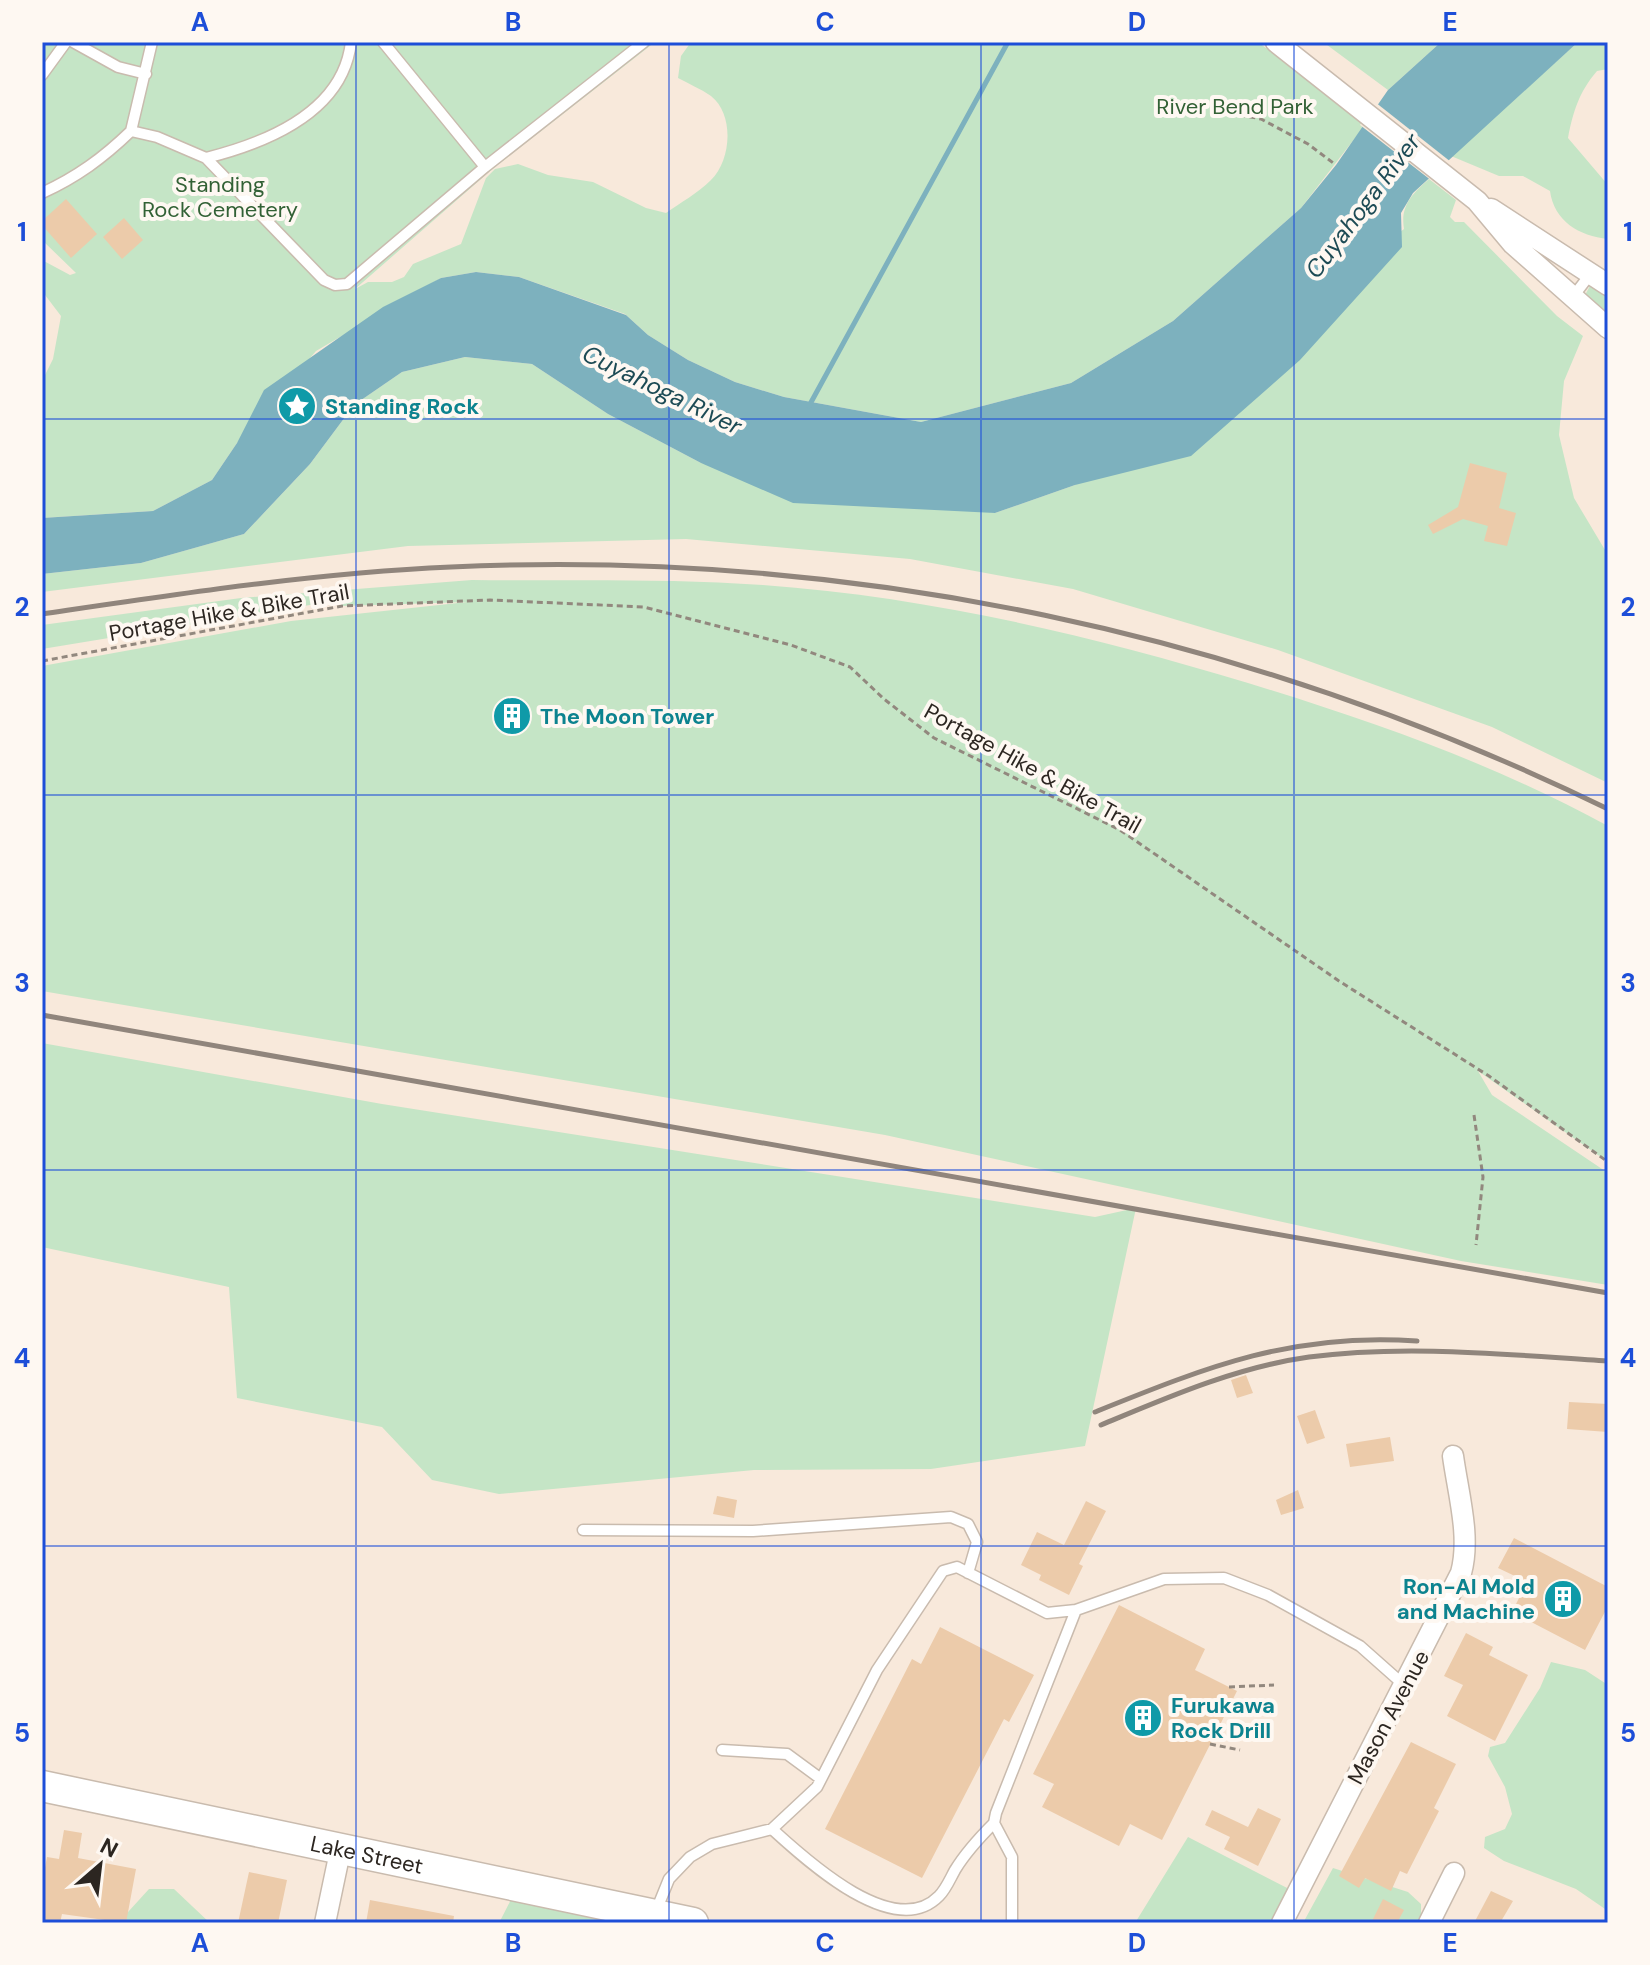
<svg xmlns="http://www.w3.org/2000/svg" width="1650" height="1965" font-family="'DM Sans',sans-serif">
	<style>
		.green { fill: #c5e5c6 }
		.water { fill: #7db1be; fill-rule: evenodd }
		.pier { fill: #f8e9db }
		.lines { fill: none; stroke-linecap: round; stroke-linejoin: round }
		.stream { stroke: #7db1be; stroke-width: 5 }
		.building { fill: #eccbaa }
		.lane-casing { stroke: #c9bbae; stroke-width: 13 }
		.street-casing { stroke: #c9bbae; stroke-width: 23 }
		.secondary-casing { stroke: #c9bbae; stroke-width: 33 }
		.path { stroke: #92887e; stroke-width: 3; stroke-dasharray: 6 4; stroke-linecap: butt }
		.lane { stroke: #fff; stroke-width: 10 }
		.street { stroke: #fff; stroke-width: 20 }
		.secondary { stroke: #fff; stroke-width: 30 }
		.rail { stroke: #90857c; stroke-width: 5 }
		.grid { fill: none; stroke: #1d4ed8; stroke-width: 2; stroke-opacity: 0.55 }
		.labels { text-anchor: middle; stroke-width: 8; stroke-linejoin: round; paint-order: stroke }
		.park-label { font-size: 22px; fill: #326135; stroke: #fef8f2 }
		.culture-label { font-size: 22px; font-weight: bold; fill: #0d838f; stroke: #fef8f2; text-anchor: start }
		.street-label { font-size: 22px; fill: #2c2621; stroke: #fef8f2 }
		.water-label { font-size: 24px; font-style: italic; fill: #1d4b55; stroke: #fef8f2 }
		.neatline { fill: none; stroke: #1d4ed8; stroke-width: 3 }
		.grid-label { font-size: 26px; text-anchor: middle; font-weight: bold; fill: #1d4ed8 }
	</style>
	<rect width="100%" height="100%" fill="#f8e9db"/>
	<path class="green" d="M42,42h613l-166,130 -134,117 13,-7h24l12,-5 9,-13 48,-20 25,-66 9,-9 23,-5 30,11 45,7 53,26 20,5c14,-10 32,-20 45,-33 20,-19 24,-65 0,-84 -10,-7 -22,-12 -33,-18l3,-22 10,-14h567l107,83 -64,83 -128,113 -102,62 -150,39 -137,-25 -49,-15 -47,-22 -40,-25 -23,-21 -106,-37 -43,-5 -35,6 -125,73 -79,92 -25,37 -59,31 -111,7v-137l11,-22 8,-43 -19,-25v-31l28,15 6,-2 -34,-33z
		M1323,42h118l-53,48z
		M1578,42h30v27l-11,2c-18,21 -24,41 -29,67l40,47v54c-29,-3 -54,-18 -58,-48l-27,-15h-24l-48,-20z
		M1429,179l27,21 -6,17 5,5h9l93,94 26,20 -19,45 -5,54 15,63 34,57v228l-116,-56 -214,-77 -205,-61 -163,-30 -224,-20 -278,7 -366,46v-18l99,-11 103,-29 66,-70 44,-59 48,-33 63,-15 67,7 76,50 93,49 294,50 80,-28 329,-256c-4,-23 8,-35 25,-50z
		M1591,284l17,7v30l-24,-24z
		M472,580c97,1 194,-2 291,5 165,12 327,50 485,98 124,38 247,81 360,143v336l-130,-91 14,24 116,78v112l-147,-24 -576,-126 -843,-144v-325l249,-45 176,-19 -125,4 -2,-6 -298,49v-24l199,-27z
		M42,1043l340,61 713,113 41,-9 -51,238 -154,23 -177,1 -255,24 -67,-14 -50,-53 -145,-29 -8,-111 -187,-40z
		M1551,1662l34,8 23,15v226l-32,-22 -72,-28 -20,-13 1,-11 20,-8 7,-15 -7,-27 -17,-31 2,-9 15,-4 35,-55z
		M1188,1837l109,56 -15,30h-147z
		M1333,1868l75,24 13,12v19h-118z
		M518,1886l181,37h-200z
		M149,1889h25l36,34h-92z"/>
	<path class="water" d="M1441,42h137l-165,151 -12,20 1,34 -102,113 -109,96 -116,29 -80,28 -202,-10 -92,-40 -93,-49 -76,-50 -67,-7 -63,15 -48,33 -44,59 -66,70 -103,29 -99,11v-56l111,-7 59,-31 25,-37 27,-53 119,-83 58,-29 35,-6 43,5 107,38 22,20 40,25 47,22 49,15 137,25 150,-39 102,-62 128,-113 35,-43 52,-75zM292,395l15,2 5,12 -20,11 -10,-10 -1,-8z"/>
	<path class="pier" d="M1375,102l76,60 -19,19 -72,-56z"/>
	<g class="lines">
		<path class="stream" d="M809,406l199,-364"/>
	</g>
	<path class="building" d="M66,199l31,35 -26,24 -29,-33v-4z
		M124,218l19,22 -21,19 -19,-22z
		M1470,463l37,10 -8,35 17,5 -9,33 -23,-5 4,-15 -25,-7 -30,15 -5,-9 30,-18z
		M502 716a10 10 0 1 1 20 0a10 10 0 1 1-20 0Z
		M1246,1375l7,18 -16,5 -6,-18z
		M1569,1402l39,2v28l-41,-3z
		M1315,1410l10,28 -18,6 -10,-28z
		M1390,1437l4,24 -44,6 -4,-23z
		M1298,1490l6,18 -23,7 -5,-15z
		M717,1496l20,4 -3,18 -21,-4z
		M1086,1501l20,10 -27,53 4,2 -14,29 -30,-15 2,-5 -20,-10 16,-33 27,13z
		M1514,1538l94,49v19l-23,44 -73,-38 10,-20 -8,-4 5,-10 -21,-10z
		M1119,1605l86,44 -10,21 42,21 -75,149 -32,-16 -11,22 -77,-39 12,-23 -21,-10z
		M940,1627l94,48 -25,47 -5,-3 -82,159 -97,-49 87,-170 9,5z
		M1466,1633l27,14 -4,8 39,20 -33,66 -48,-25 16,-31 -19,-9z
		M1411,1742l45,22 -22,44 5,3 -32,63 -7,-3 -9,20 -26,-13 -6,10 -20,-12z
		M1258,1808l23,11 -23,47 -34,-17 6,-12 -25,-12 7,-15 36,17z
		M64,1830l18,3 -4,25 58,11 -10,54 -64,-9 -2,9h-18v-40l5,-26 12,2z
		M249,1872l38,8 -9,43h-40z
		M1491,1891l22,10 -13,22h-26z
		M1383,1899l21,11 -7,13h-26z
		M370,1900l84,16 -1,7h-87z"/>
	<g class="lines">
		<g class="lane-casing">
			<path id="lane" d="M73,42l45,25 28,7
				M42,75l24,-33
				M131,131l21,-89
				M206,158c60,-15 137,-45 145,-116
				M485,167l159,-125
				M42,193c35,-16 61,-35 89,-62l26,6 49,21 118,122 11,5 12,-1 138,-117 -102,-125
				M1572,298l20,-26
				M583,1530l170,1 198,-14 17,7 9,18 -9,31
				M722,1750l65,4 34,25
				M772,1829c33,30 122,113 167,67 7,-7 11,-17 16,-26 11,-18 24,-32 39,-47
				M656,1911l13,-32 21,-22 22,-13 60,-15 45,-42 60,-117 66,-99 14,-4 90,46 29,-3
				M1012,1923v-66l-18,-34 2,-10 80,-203 88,-31 60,-1 44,17 92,51 44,39"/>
		</g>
		<g class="street-casing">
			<path id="street" d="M1276,42l201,159 36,43 95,84
				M1491,209l117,76
				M325,1923l16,-76
				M1282,1923l179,-350c10,-36 -3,-80 -8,-117
				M1429,1923l25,-50"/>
		</g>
		<g class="secondary-casing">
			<g id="secondary">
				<path id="s1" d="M42,1786l651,137"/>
			</g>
		</g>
		<path class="path" d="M1220,111l41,8 47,25 28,21
			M42,661l300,-55 148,-6 154,7 147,38 59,22 34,32 50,39 186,92 219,151 150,95 119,86
			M1474,1115l9,62 -7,68
			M1229,1687l45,-2
			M1210,1744l30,6"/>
		<use href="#lane" class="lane"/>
		<use href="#street" class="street"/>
		<use href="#secondary" class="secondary"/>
		<path class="rail" d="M42,614c136,-20 272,-41 409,-47 402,-18 796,66 1157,242
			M42,1015l1566,278
			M1095,1412c112,-45 198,-80 322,-71
			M1101,1425c67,-28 136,-58 208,-68 98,-13 201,-2 299,4"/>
	</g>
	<path class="grid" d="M356,42v1881M669,42v1881M981,42v1881M1294,42v1881M42,419h1566M42,795h1566M42,1170h1566M42,1546h1566"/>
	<defs>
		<g id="sight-disc" transform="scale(2)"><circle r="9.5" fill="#0f9aa8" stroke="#fef8f2"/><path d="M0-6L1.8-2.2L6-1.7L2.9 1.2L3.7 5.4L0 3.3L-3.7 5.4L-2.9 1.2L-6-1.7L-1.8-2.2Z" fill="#fff"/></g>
		<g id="building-disc" transform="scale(2)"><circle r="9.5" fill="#0f9aa8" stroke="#fef8f2"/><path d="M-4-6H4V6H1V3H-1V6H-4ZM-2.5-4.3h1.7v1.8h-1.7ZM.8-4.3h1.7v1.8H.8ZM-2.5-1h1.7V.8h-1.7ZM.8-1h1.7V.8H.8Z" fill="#fff"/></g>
	</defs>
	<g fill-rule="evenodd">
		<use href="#sight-disc" x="297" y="406"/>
		<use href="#building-disc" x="512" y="716"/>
		<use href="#building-disc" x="1563" y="1599"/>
		<use href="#building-disc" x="1143" y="1718"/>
	</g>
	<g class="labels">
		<g class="park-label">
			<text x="1235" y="114">River Bend Park</text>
			<text x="220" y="192">Standing<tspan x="220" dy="25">Rock Cemetery</tspan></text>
		</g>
		<g class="culture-label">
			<text x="325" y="414">Standing Rock</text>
			<text x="540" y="724">The Moon Tower</text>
			<text x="1535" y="1594" text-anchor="end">Ron-Al Mold<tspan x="1535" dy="25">and Machine</tspan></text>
			<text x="1171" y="1713">Furukawa<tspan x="1171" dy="25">Rock Drill</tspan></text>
		</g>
		<g class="street-label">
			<text transform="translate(229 612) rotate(-10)" y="8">Portage Hike &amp; Bike Trail</text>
			<text transform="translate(1033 768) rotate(29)" y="8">Portage Hike &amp; Bike Trail</text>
			<text transform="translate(1388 1717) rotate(-62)" y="8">Mason Avenue</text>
			<text dy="8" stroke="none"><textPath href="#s1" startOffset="332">Lake Street</textPath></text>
		</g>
		<g class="water-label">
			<text transform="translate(1363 206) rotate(-53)" y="8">Cuyahoga River</text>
			<text transform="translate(662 390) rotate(26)" y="8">Cuyahoga River</text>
		</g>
	</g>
	<rect width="1650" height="1965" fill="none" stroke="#fef8f2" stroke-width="88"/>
	<g transform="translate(100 1865) rotate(28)" stroke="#fef8f2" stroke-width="6" paint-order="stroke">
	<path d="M0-6L14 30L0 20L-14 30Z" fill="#2c2621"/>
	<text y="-12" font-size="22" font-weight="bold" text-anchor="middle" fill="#2c2621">N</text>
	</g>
	<rect x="44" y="44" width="1562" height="1877" class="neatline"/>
	<g class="grid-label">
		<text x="200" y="31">A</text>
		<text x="513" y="31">B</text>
		<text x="825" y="31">C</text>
		<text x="1137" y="31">D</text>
		<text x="1450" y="31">E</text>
		<text x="22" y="241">1</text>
		<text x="1628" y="241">1</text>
		<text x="22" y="616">2</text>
		<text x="1628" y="616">2</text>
		<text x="22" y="992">3</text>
		<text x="1628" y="992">3</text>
		<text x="22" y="1367">4</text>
		<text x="1628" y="1367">4</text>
		<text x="22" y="1742">5</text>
		<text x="1628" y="1742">5</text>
		<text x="200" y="1952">A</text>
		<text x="513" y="1952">B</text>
		<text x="825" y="1952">C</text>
		<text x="1137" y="1952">D</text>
		<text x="1450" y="1952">E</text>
	</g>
</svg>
